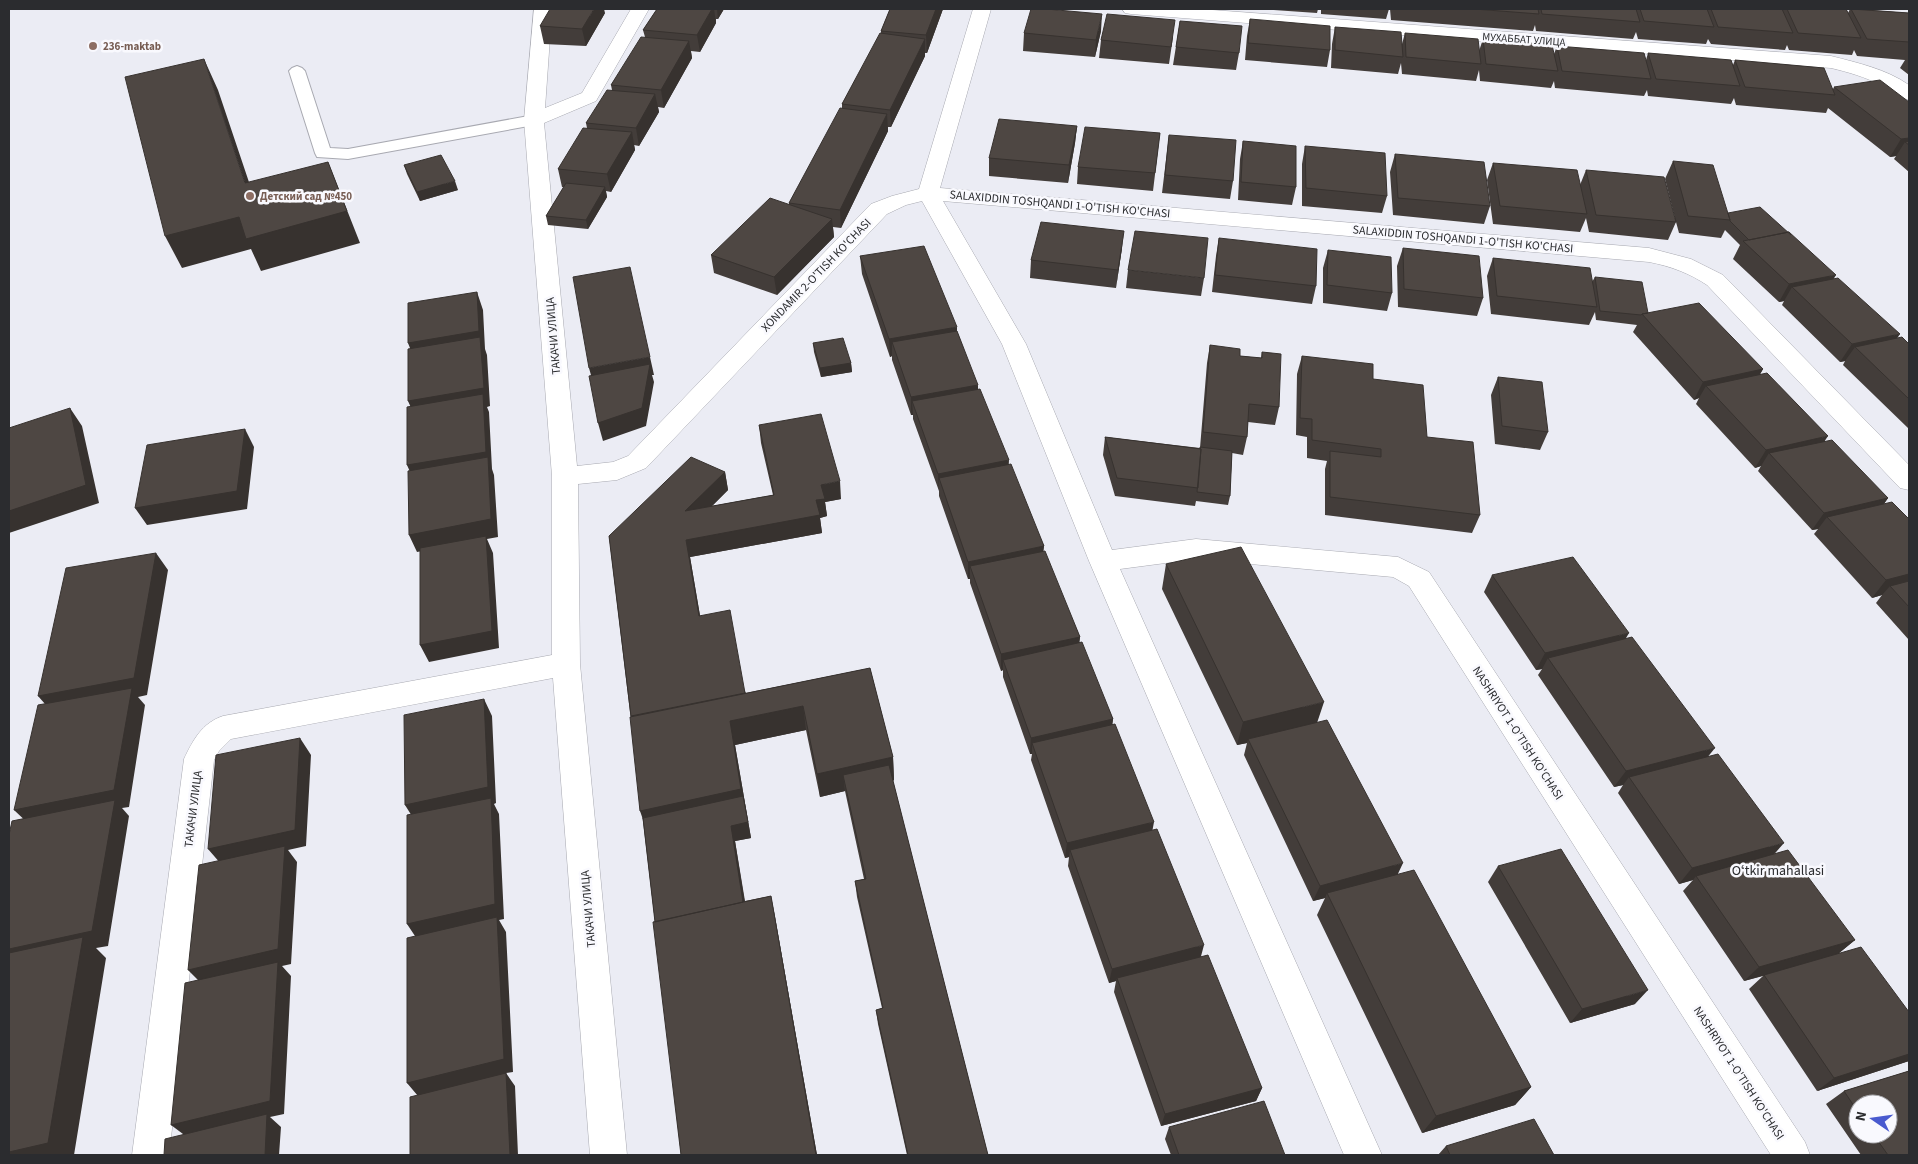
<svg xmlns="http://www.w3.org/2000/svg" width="1918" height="1164" font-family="'Source Sans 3',sans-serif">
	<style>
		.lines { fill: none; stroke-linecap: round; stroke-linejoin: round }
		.service-casing { stroke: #a8a9b1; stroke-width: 2 }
		.minor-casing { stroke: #a8a9b1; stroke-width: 1 }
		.service { fill: #fff; fill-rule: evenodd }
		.minor { fill: #fff; fill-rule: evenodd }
		.wall { fill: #433d3a; fill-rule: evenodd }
		.shaded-wall { fill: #37322f }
		.building { fill: #4e4743; stroke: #37322f }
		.education-dot { fill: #8d6e63; stroke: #f9f9fe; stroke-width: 2 }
		.labels { text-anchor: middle; stroke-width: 5; stroke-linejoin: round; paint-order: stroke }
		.far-street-label { font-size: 11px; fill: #2b2c2f; stroke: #f9f9fe }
		.far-education-label { font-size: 11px; font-weight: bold; fill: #785e54; stroke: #f9f9fe; text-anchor: start }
		.street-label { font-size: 12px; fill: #2b2c2f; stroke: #f9f9fe }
		.neighbourhood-label { font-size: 14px; fill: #2b2c2f; stroke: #f9f9fe }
	</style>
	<rect width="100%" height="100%" fill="#ebecf4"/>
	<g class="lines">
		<g class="service-casing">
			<path id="service" d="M297,66l5,2 3,3 25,77 18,1 186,-34 6,2 2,3 -2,3 -6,2 -186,34 -31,-2 -2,-4 -26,-82 3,-3z"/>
		</g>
		<g class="minor-casing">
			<path id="minor" d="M534,9h18l-7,99 37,-15 49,-84h18l-53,92 -52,22 33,343 36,-4 15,-6 243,-252 21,-8 27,-7 54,-180h18l-51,179 709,60 42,11 32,16 186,190v25l-9,-2 -193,-203c-18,-12 -37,-19 -58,-23l-706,-61 83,143 86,206 84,-11 202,18 31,15 376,570 5,13h-39l-362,-569 -16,-9 -197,-18 -76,10 262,586h-38l-255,-594 -87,-217 -80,-143 -16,4 -19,9 -241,254 -29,12 -39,4 2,180 47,491h-37l-37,-477 -322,61 -12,12 -5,9 -45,395h-37l52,-396c9,-19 18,-36 39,-43l329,-61v-179l-28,-356z
				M1122,9h77l632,47c27,7 55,13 78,29v15c-10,-3 -18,-10 -28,-15 -16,-8 -33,-13 -50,-17l-700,-54 -6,-1z"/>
		</g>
		<use href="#service" class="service"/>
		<use href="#minor" class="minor"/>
	</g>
	<path class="wall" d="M657,9h67l-6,10h-2v4l-16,29 -9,-1 1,7 -28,50 -6,-1 1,5 -20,34 -5,-1 1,5 -24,42 -5,-1 1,6 -19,32 -40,-4 -2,-9 18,-29h-2l-4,-18 29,-41 -1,-5 26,-33 -1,-5 34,-48 -2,-7z
		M890,9h53l-16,44h-2v3l-34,71h-3v4l-47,97 -8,-1 1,10 -57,58 -63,-22 -3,-18 78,-51v-1l53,-95v-4l39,-70v-3z
		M1258,9h60l-1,4z
		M1321,9h68l-3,10 -65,-5z
		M1390,9h456l2,4 2,-4h7l52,4v62l-9,-7 5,-8 -48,-4 -3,-6 -2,5 -63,-5 -2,-5 -2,5 -74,-6 -3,-5 -2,5 -68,-5 -2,-7 -3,7 -97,-8 -1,-6 -2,6 -142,-11z
		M605,13l-19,33 -42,-2 -4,-18z
		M1250,19l80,31 -3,17 -82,-7 2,-24z
		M1180,21l59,32 -3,17 -63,-5z
		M1335,27l67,17 3,-11 74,18 4,-12 71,15 3,-8 89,14 2,-7 85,12 2,-5 98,29 1,-2 75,15v70l-15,-13 2,-3 -6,1 -62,-49 -2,5 -90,-8 -2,-7 -3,6 -83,-8 -1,-6 -3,6 -89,-8 -1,-7 -3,7 -71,-7 -1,-11 -3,11 -74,-7 -1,-11 -3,11 -67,-6 1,-24z
		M1101,31l-6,26 -72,-6 1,-18z
		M1173,37l-4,27 -70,-6 2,-18z
		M1077,126l-2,17 -7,40 -79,-7v-18z
		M1160,133l-7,58 -76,-7 1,-17z
		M1169,135l64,46 -3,18 -68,-6z
		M1243,141l53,46 -4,18 -54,-5 2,-41z
		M1305,146l82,50 -5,17 -80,-7v-42z
		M1395,154l95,52 -6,18 -91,-9 -3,-43z
		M1673,161l55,52 106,66 63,59 12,6v85l-66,-64 2,-4 -5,1 -58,-57 2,-4 -5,1 -46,-43 7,-14 -15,-15 -4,8 -42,-5 -3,-11 -8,18 -79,-8 -3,-14 -6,14 -87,-8 -6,-44 6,-17 87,22 6,-15 89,48 -10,-39z
		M404,165l54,25 -38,11 -13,-27z
		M1219,238l97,48 -4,18 -100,-12 4,-36z
		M1122,248l-6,40 -86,-10 1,-18z
		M1403,248l80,50 -6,18 -79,-9 -1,-41z
		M1328,250l64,43 -5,18 -64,-8v-35z
		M860,256l97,75 21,58 30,76 36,81 -1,5 37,86 -1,6 34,76 -1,6 88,232 62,131 -6,13 -95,25 -47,-134 2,-11 -7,2 -41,-117 1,-9 -4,1 -34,-98 1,-6h-2l-27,-77v-7l-2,1 -31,-88v-4h-2l-29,-83v-5l-26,-72v-4h-2l-19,-55v-4l-2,1 -28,-83z
		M1493,258l99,24 3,-5 53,36 115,56 -3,5 65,67 63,57 -4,6 25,15v121l-33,-37 6,-8 -10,3 -58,-64 4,-5 -6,1 -54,-59 3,-5 -6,2 -59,-64 3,-6 -5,2 -61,-68 4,-7 -41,-5 -1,-8 -6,13 -98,-11 -4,-38z
		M1128,270l76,8 -3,18 -75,-8z
		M813,343l38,20 1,9 -31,5 -7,-25z
		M1210,345l30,11 21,2 1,-6 17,55 -4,18 -27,-3 -1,15 -4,18 -11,-2 -2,43 -2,9 -32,-4 -1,5 -80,-10 -12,-41 2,-18 95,11 7,-85z
		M1302,356l71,23 54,58 53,78 -8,18 -147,-18v-46l2,-8 -20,-3v-21l-11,-2 1,-61z
		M1498,377l50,55 -8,18 -45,-6 -4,-49z
		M759,425l82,74 -16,3 2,14 -7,2 2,15 -132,24 10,59 46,77 124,-25 23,89 1,23 -1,1 95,374h-81l-29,-131 -2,-14 6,-2 -25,-111 -2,-16 9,-2 -19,-88 -25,6 -14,-67 -71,15 16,93 -16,3 10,60 26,-5 4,21 42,238h-136l-26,-233 -46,-386 116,-64 3,18 -16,16 61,-11 -12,-52z
		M1166,564l151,158 81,152 133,213 -16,18 -93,28 -105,-218 8,-17 -12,3 -69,-146 3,-12 -10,2 -75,-156z
		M1492,575l134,64 82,117 66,99 81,85 -16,13 70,59v49l-92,30 -68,-102 14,-13 -19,5 -61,-90 10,-11 -14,4 -61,-91 5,-8 -9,2 -76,-112 4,-6 -6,1 -52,-78z
		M1498,866l137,138 -65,19 -82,-141z
		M1909,1071v84h-48l-35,-51 18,-13zM1858,1104h30v30h-30z
		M1169,1127l116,28h-114l-6,-16z
		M1446,1146l108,9h-116z"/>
	<path class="shaded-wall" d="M594,9h10l1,4 -19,33 -4,-17z
		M712,9h2l2,14 -16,29 -3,-17z
		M717,9h7l-6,10z
		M936,9h7l-16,44 -1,-18z
		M1102,14l-1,17 -6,26 1,-17z
		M925,39v17l-34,71 -1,-17z
		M689,41l3,17 -28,50 -3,-18z
		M204,59l14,31 42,125 -15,-32z
		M655,94l4,18 -20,34 -3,-18z
		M887,114l1,17 -47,97 -1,-18z
		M1077,126l-2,17 -7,40 1,-18z
		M632,132l3,18 -24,42 -4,-18z
		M1909,138v7l-4,-3 -9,14 -6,1 11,-18z
		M328,162l32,81 -99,28 -10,-22 -69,19 -17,-32z
		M455,181l3,9 -38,11 -3,-9z
		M605,187l2,10 -19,32 -2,-9z
		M832,219l2,18 -57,58 -3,-18z
		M1124,231l-2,17 -6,40 2,-18z
		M1836,275l-11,18 -33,-6 -8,14 -5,1 10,-18z
		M477,292l6,18 2,39 2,6 3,51 -3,1 2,5 3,57 2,6 4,62 -11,2 6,14 6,95 -70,14 -9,-17 66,-106 -69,13 -8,-17 6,-52 -8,-18 9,-46 -8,-18 7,-40 -7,-18z
		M957,327v18l-65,-3v14l-2,1 -1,-18z
		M1900,334l-12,18 -33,-5 -10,14 -5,1 12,-18z
		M650,357l4,18h-2l2,7 -8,44 -43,15 -5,-18 -4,-37 -5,-18z
		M851,363l1,9 -31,5 -1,-9z
		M1763,369l-10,18 -47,-1 -7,12 -5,2 9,-18z
		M978,385v18l-66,-2 1,14h-2v-18z
		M70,408l12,18 17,77 -90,30v-22z
		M245,429l9,18 -7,62 -100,16 -12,-17z
		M1828,436l-12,18 -47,-1 -8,13 -6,2 11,-18z
		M1009,460l-1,18h-69v13l-1,-17z
		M725,472l3,18 -39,39 -4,-18z
		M840,481l1,18 -16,3 2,14 -7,2 2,15 -132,24 13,76 -4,-17 -13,-76 130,-40 5,-15z
		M1888,498l-13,18 -48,1 -9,12 -6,1 12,-17z
		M1044,546l-2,18 -72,2v13h-2v-17z
		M156,553l12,17 -21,125 -9,2 7,8 -16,102 -7,1 7,8 -21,130 -12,2 10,10 -32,197h-65v-206l22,-123 -17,-16 39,-97 -15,-17z
		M1909,574v15l-19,-3 -8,9 -10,3 14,-18z
		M1629,633l-10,17 -71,8 -6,11 -6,1 9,-17z
		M1080,637l-2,17 -75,6v10l-2,1v-17z
		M484,699l8,17 4,87 -2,1 5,10 5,105 -5,1 7,12 7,140 -7,1 9,13 3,69h-8l-92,-59 -11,-13 10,-144 -10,-15 8,-103 -10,-16z
		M1324,702l-8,24 -68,13 -1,4 -10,2 6,-23z
		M803,706l3,24 -71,15 16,93 -16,3 13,82 -100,-89 -8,-23 -3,-71z
		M1113,719l-2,17 -79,7v11h-2l1,-16z
		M300,738l11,17 -5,91 -18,4 9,12 -6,102 -9,2 9,10 -7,138 -14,3 11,10 -2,28h-14l-78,-18 -16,-12 31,-141 -14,-14 33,-106 -13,-15z
		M1715,748l-13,16 -73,13 -6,8 -9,2 12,-16z
		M893,757l1,23 -48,11 -3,-16 2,16 -25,6 -3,-23z
		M1154,822l-3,16 -81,12 -1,7 -4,1 2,-15z
		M1784,843l-14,16 -74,17 -3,4 -14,4 13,-16z
		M1403,863l-7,15 -69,15 -2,5 -12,3 7,-15z
		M771,896l4,21 42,238h-1z
		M1855,940l-17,14 -94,27 15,-14z
		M1204,945l-4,15 -83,18 -1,3 -7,2 3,-14z
		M1648,990l-13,14 -65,19 12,-14z
		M1909,1054v7l-92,30 17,-13z
		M1531,1087l-16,18 -93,28 14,-17z
		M1262,1088l-6,13 -95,25 4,-12z"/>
	<path class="building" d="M550,9h44l-12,20 -42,-3z
		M657,9h55l-15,26 -54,-5z
		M890,9h46l-10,26 -45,-4z
		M1031,9h15l56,5 -6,26 -72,-7z
		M1474,9h64l1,5z
		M1541,9h95l4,13 -98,-8z
		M1640,9h67l7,18 -70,-6z
		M1711,9h71l11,24 -75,-6z
		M1787,9h59l15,29 -63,-5z
		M1851,9l58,4v29l-42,-3z
		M1107,14l68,6 -4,27 -70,-7z
		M1250,19l80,7v24l-82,-7z
		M1180,21l62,5 -3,27 -63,-6z
		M1335,27l66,5 2,25 -68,-7z
		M880,33l45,6 -35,71 -48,-6z
		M1405,33l73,6 3,25 -75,-7z
		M641,37l48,4 -28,49 -50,-5z
		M1483,39l69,6 6,26 -72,-7z
		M1557,46l87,7 7,26 -89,-8z
		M1648,53l83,7 9,26 -84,-7z
		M204,59l41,124 83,-21 19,49 -101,28 -7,-22 -74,19 -40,-159z
		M1735,60l89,8 11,27 -90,-8z
		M1880,80l29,22v36l-8,1 -67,-52z
		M607,90l48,4 -19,34 -50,-5z
		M840,108l47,6 -47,96 -51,-7z
		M999,119l78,7 -8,39 -80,-7z
		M1085,127l75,6 -5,40 -77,-6z
		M583,128l49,4 -25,42 -49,-5z
		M1169,135l67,5 -3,41 -68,-6z
		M1243,141l53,5v41l-55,-5z
		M1909,141v4l-4,-3z
		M1305,146l80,7 2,43 -81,-8z
		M1395,154l89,8 6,44 -92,-8z
		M441,155l14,26 -38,11 -13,-27z
		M1673,161l40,4 17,55 -42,-4z
		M1493,163l84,7 10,44 -87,-8z
		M1586,170l78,7 12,45 -80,-7z
		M566,183l39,4 -19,33 -40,-4z
		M770,198l62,21 -58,58 -63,-22z
		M1760,207l31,28 -2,-3 -40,8 -19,-19v-1l-2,-7z
		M1041,222l83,9 -6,39 -87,-10z
		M1135,231l73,7 -4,40 -76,-8z
		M1789,232l47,43 -47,9 -46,-43z
		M1219,238l98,11 -1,37 -101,-11z
		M924,246l33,81 -68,12 -29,-83z
		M1403,248l76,8 4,42 -79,-9z
		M1328,250l63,7 1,36 -65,-8z
		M1493,258l97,10 7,39 -100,-11z
		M630,267l20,90 -61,11 -16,-91z
		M1595,277l47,5 6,31 -6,1 -1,1 -41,-4z
		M1838,278l62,56 -48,10 -60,-57z
		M477,292l2,39 -71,12v-40z
		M1699,303l64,66 -60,13 -61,-68z
		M957,331l21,54 -67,12 -19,-55z
		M480,337l4,51 -76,13v-52z
		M1902,337l7,7v55l-54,-52z
		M843,338l8,25 -31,5 -7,-25z
		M1210,345l30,4v7l22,2v-6l19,2 -2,53 -30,-3 -2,33 -44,-5z
		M1302,356l71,8v15l50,6 4,52 46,5 7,73 -150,-18v-46l51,6v-8l-69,-9v-21l-12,-1z
		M650,364l-8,44 -44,15 -9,-47z
		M1767,373l61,63 -62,14 -60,-64z
		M1498,377l44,5 6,50 -46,-6z
		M980,389l29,71 -71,14 -26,-73z
		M483,394l3,58 -79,13v-58z
		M70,408l16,77 -77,26v-83z
		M821,414l19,67 -19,4 4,14 -9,1 4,15 -134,25 13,76 31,-6 15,83 -114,23 -22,-180 82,-79 34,15 -40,39 89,-16 -15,-70z
		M245,429l-8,62 -102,17 12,-63z
		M1105,437l96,12 -3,39 -81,-10z
		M1832,440l56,58 -64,15 -55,-60z
		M1200,447l32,4 -2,45 -33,-4 4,-43 -1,-1z
		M488,457l3,62 -82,16 -1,-64z
		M1011,464l33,82 -76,16 -29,-84z
		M1892,502l17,17v55l-23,6 -59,-63z
		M486,536l6,95 -72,14v-97z
		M1241,547l83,155 -81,20 -77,-158z
		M1045,551l35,86 -79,17 -31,-88z
		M156,553l-22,125 -96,18 28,-128z
		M1573,557l56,76 -84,20 -53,-78z
		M1909,581v26l-19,-21z
		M1632,637l83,111 -89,23 -78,-113z
		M1082,642l31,77 -82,19 -28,-78z
		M870,668l23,89 -76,17 -14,-68 -73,15 11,68 -101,22 -10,-94z
		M132,688l-18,102 -100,20 24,-105z
		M484,699l4,88 -83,18 -1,-90z
		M1327,720l76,143 -83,23 -72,-147z
		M1115,724l39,98 -87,21 -35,-100z
		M300,738l-5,92 -87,19 8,-94z
		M1718,754l66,89 -92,25 -63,-91z
		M889,765l99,390h-80l-32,-145 7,-2 -28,-127 11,-2 -23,-104z
		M743,796l5,26 -17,4 12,76 -88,20 -12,-104z
		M491,798l4,106 -88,20v-109z
		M115,800l-23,131 -83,18v-114l3,-14z
		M1157,829l47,116 -92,24 -42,-119z
		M285,846l-7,103 -90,21 11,-105z
		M1561,849l87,141 -66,19 -84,-143z
		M1788,850l67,90 -96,27 -63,-91z
		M1414,870l117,217 -95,29 -109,-223z
		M771,896l45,259h-135l-28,-233z
		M497,917l7,142 -97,24v-145z
		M83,937l-35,206 -39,9v-199z
		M1861,947l48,65v42l-75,24 -70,-103z
		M1208,955l54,133 -97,26 -48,-136z
		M278,962l-8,139 -99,24 14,-142z
		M1909,1071v84h-21l-15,-21h15v-30h-30v8l-14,-21z
		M506,1073l4,82h-100v-58z
		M1264,1101l21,54h-106l-10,-28z
		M267,1114l-2,41h-101l1,-16z
		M1534,1119l20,36h-104l-4,-9z"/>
	<g class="education-dot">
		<circle cx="93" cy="46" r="5"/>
		<circle cx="250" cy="196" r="5"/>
	</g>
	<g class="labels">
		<g class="far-street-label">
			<text transform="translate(1524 39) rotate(4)" y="4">МУХАББАТ УЛИЦА</text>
		</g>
		<g class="far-education-label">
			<text x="103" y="50">236-maktab</text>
			<text x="260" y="200">Детский сад №450</text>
		</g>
		<g class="street-label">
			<text transform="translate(1060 204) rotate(5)" y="4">SALAXIDDIN TOSHQANDI 1-O'TISH KO'CHASI</text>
			<text transform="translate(1463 239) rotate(5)" y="4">SALAXIDDIN TOSHQANDI 1-O'TISH KO'CHASI</text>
			<text transform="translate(816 275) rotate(-46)" y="4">XONDAMIR 2-O'TISH KO'CHASI</text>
			<text transform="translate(553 336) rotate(-95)" y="4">ТАКАЧИ УЛИЦА</text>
			<text transform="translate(1518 733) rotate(57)" y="4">NASHRIYOT 1-O'TISH KO'CHASI</text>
			<text transform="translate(193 809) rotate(-83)" y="4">ТАКАЧИ УЛИЦА</text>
			<text transform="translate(588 909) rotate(-95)" y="4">ТАКАЧИ УЛИЦА</text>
			<text transform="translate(1739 1073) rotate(57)" y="4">NASHRIYOT 1-O'TISH KO'CHASI</text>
		</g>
		<g class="neighbourhood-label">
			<text x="1778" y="875">Oʻtkir mahallasi</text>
		</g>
	</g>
	<rect width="1918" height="1164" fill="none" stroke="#2b2c2f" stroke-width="20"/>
	<g transform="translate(1873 1119) rotate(283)"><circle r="24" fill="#f9f9fe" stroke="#a7a7ab"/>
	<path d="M0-4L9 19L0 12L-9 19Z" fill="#495acf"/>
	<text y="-8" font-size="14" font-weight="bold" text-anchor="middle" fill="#2b2c2f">N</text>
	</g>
</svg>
